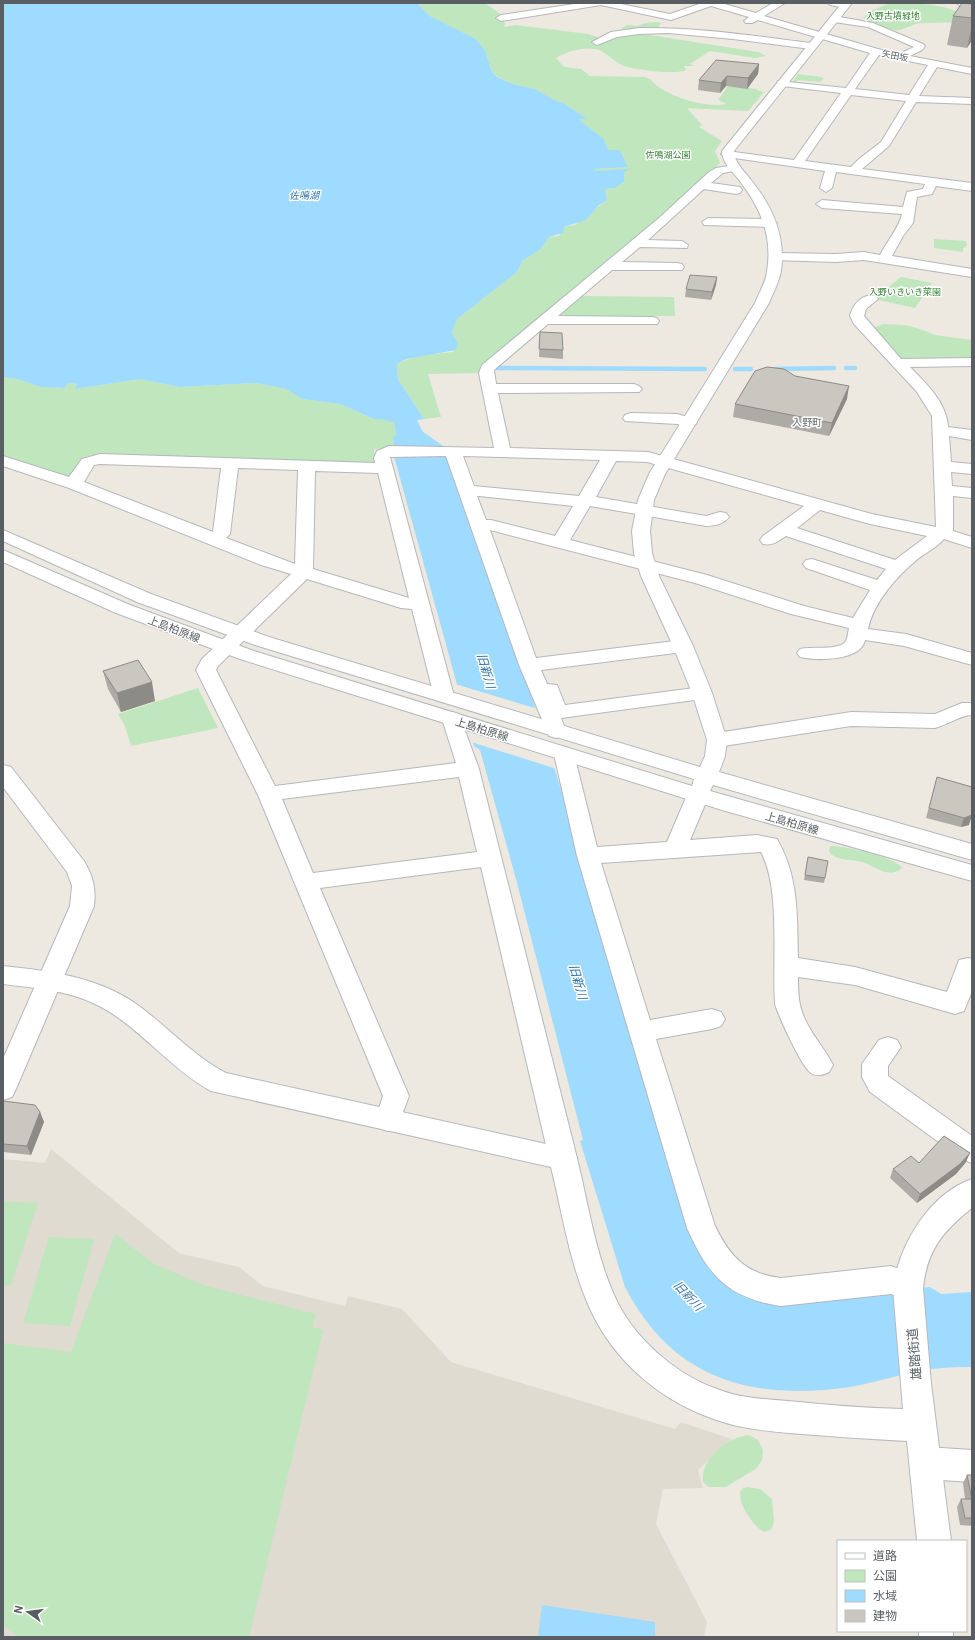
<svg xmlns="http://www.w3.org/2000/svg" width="975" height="1640" font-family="Roboto,'Noto Sans JP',sans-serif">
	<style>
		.education { fill: #dfdbd1 }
		.green { fill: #bfe6bc }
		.water { fill: #9edbff }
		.pier { fill: #ede9e1 }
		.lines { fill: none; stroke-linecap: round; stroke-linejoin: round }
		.stream { stroke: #9edbff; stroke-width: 4.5 }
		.street-casing { stroke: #b4b7bc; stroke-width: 2 }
		.secondary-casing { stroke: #b4b9be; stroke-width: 2 }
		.street { fill: #fff; fill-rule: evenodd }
		.secondary { fill: #fff; fill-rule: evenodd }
		.wall { fill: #aeaaa5 }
		.shaded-wall { fill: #8d8b86 }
		.building { fill: #cac6c0; stroke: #8d8b86 }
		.labels { text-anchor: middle; stroke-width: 3; stroke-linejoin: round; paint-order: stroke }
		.far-park-label { font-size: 9px; fill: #328231; stroke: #fff }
		.far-street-label { font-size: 9px; fill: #595e62; stroke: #fff }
		.far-water-label { font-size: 10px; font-style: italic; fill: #3777aa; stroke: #fff }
		.far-neighbourhood-label { font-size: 10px; fill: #6a7074; stroke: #fff }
		.street-label { font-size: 11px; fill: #595e62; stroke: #fff }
		.water-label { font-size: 12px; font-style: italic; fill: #3777aa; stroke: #fff }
		.near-street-label { font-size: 13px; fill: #595e62; stroke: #fff }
	</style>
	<rect width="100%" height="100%" fill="#ede9e1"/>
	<path class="education" d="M51,1149l128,104 60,14 24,19 82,20 3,-10 54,13 49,53 224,67 6,-7 51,17 -34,31 5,18 -40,1 -7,35 51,98 -3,15h-701v-478l42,4z"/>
	<path class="green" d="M417,3h68l19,14h-3l4,7 -1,3 12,-2 72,9 12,4 43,-4 115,18 8,4 -11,2 -45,-7 -20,13 4,2h-10l2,4c-7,5 -55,0 -64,-5 -7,-3 -13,-10 -21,-14 -12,-6 -34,0 -45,7l8,9 17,2 9,7 55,1c7,2 9,7 15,11 18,11 46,20 67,16l-9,-4 10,-14 29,3v1l7,2 -16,19 -61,-3 15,17 -3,2 23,14 -7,10 5,12 -61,58 -179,152 -52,1 13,43 -17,2 -26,-40 -1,-15c16,-9 37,-10 56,-12l5,-9 -6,-10 5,-14 60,-47 6,-12 17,-10 9,-13 10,-1 5,-9 11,-2 32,-25 -2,-11 10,-1 9,-6v-9l4,-3 -33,1v-2l33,-2 -8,-17h-12l-4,-11 -26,-19 9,-1 -22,-15 -11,-4 -19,-11 -19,-4 -18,-8 -7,-7 -5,-18 -10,-13 -46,-23z
		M890,3c29,0 53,0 79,14l-2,6c-15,-1 -29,0 -44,0 -8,0 -16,5 -24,7 -10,2 -28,-6 -36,-12l8,-7z
		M657,22l4,1 -3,4 5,1 -39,3 -3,-2 6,-4 11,1 7,-3z
		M798,74l23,3 3,1 -4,4 -22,-2 -2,3h-4z
		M934,239l32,2 1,5 -4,2v4l-29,-4z
		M901,277l31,6 -17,25 -41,-9z
		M582,296l92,1 1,19h-117z
		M883,324l22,1 12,3 18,7 37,5v21l-71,-1 -27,-32z
		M3,377l14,2 24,8 24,1 2,-4 3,-1 7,1 -2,5 65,-10 40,8 76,-4 30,6 16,10 38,5 34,15 6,-1 14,3 2,14 -3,1 1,10 -2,2 -18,1 1,16 -288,-9 -9,17 -10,3 -65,-18z
		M198,688l20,40 -87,18 -6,-20 -7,-12z
		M830,846c12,-1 68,12 72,22 -14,13 -30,-5 -44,-7 -10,-2 -21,0 -29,-9z
		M3,1201l35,2 -27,82h-8z
		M115,1234l39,30 52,22 110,28 -4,13 11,3 -74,307h-230l-16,-11v-283l68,9z
		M49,1237l45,2 -24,87 -47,-3z
		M749,1435l9,5 5,10 -1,10 -5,8 -31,19h-17l-6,-5c-3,-23 25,-45 46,-47z
		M748,1487l12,2 12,10 2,23 -3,8 -7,2c-11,-6 -26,-28 -24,-40l3,-4z"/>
	<path class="water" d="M3,3h414l13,13 46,23 10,13 5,18 6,7 19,8 19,4 19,11 11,4 22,15 -8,1 25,19 4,11h12l8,17 -33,2v2l34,-2 -5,4v9l-9,6 -10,1 2,11 -9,6 -12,14 -22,7 -1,6 -14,4 -9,13 -17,10 -6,12 -60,47 -5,14 6,10 -2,7 -50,9 -9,5 1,15 26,40 -7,1 6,12 23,16 76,218 188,595 133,36 87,-10 11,7 31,-2v75c-10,0 -20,0 -30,1 -31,2 -62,14 -92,19 -99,14 -177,-7 -225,-100l-45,-146 3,-1 -67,-261 -36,-129 -6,-4 -82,-297 2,-3 -1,-10 3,-1 -2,-13h-6v-2l-14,-1 -34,-15 -38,-5 -16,-10 -30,-6 -76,4 -40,-8 -65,10 2,-5 -7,-1 -3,1 -2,4 -24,-1 -24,-8 -14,-2z
		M542,1605l113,17v15h-117z"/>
	<path class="pier" d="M455,684l83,25 19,60 -86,-27z"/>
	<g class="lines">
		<path class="stream" d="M497,368l208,1
			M846,368h9
			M735,369h16
			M776,369l58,-1"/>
		<g class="street-casing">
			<path id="street" d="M581,3h35l54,11 32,-11h19l35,10 17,-10h12l-21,13 114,33 21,5 15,-7 -46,-20 -34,-5 -5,-3 5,-3 39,7 50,21 2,2 -3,4 -12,6 62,12v6l-35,-7 -18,29 53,2v6l-56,-2 -27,44 -27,23 110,14v8l-36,-5 -4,8 -15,3 -4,26 -10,13 -11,20 80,13v8l-108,-17 -28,2 -65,-2 -2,-3 7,-4 60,1 28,-2 16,3c6,-12 20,-29 22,-41l-80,-6 -6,-4 6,-4 81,7 4,-15 16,-3 2,-5 -89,-12 -4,16 -6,4 -6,-4 5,-17 -98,-14 -6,-3 6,-3 67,9 47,-67 -59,-7 -5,-3 1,-2 68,7 24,-35 -112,-33 -6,3h-6l-2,-2 5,-4 -38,-11 -40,14 -70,-15 -100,16 -5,-3 5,-3zM879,55l49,10 -19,30 -54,-6zM851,95l55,6 -25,41 -22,17 -8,8 -46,-6z
				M828,3h20l2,2 -5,3 -15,-3z
				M956,3h16v4l-11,-1z
				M639,28c58,-1 115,8 172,15l5,3 -5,3 -78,-10 -65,-6 -29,1 -22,3 -20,8 -5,-3 19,-10z
				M735,165l4,1 2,2 -2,2 -16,3 -12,10 29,4 2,3 -2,3 -4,1 -32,-5 -56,51 34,1 6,4 -1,3 -47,-1 -18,15 55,1 5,1 2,3 -2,3h-70l-54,46 94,1 5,1 2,3 -2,3h-109l-54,46 2,14h138l5,2 3,3 -3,3 -141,1 12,55 138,4 224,62 64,13 -4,-111 -15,-24 -63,-68 -4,-8c3,-12 12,-23 26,-20l2,3 -12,10 -2,7 37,43 71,-1v8l-62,1c16,16 37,36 38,60l24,3v10l-23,-4 2,26 21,2v10l-21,-2 1,14 20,2v10l-19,-2v35l19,6v11l-28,-9c-7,8 -17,13 -25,19 -21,17 -45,43 -51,71l38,5 66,19v12l-68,-19 -39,-6c-4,21 -48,21 -65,17l-3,-4 3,-4c11,-3 40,2 46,-8 2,-4 2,-9 3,-13l-58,-14 -96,-31 -205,-53 46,128 147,-18 7,2 3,4 -3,4 -7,2 -142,18 6,14 10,1 8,20 137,-18 7,2 3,4 -3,4 -7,2 -141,19 5,13 -3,5 -7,2 -7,-2 -30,-71 -73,-209 -56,1 64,239 -3,4 -7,2 -7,-2 -3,-4 -22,-87 -11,-1 -94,-29 -89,87 -2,4 59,116 181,-23 -14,-44 3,-5 7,-2 7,2 20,55 98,389 -4,8 -10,4 -10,-4 -4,-8 -68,-291 -161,21 89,208 -12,32 -9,3 -9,-3 -4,-8 8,-24 -125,-301 -62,-125 6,-11 89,-85 -30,-9 -192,-77 -66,-22v-10l66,21 13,-18 18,-5 275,9 -1,-5 3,-7 12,-5 105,2 -15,-75 3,-8 177,-147 50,-46 7,-4zM463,456l137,4 -21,36 -105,-10zM616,461l31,1 157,44 -41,30 -3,4 3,4c10,2 15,-3 23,-8l100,33 -9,11 -65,-21 -6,1 -3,4 3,4 64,22 -17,28 -49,-12 -97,-31 -137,-35 20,-34 116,20c8,0 18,-2 23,-9l-3,-4 -6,-1 -14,4 -110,-19zM100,464l121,4 -8,64 -129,-50 10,-17zM238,468l60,2 -3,94 -69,-26 4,-4zM315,471l63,2 31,125 -96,-29zM477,496h2l94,10 -18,30 -64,-16h-5zM820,510l50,14 57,12 -32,24 -98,-32zM459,777l18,75 -164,21 -31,-74z
				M708,218l63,1 6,4 -6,4 -67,-2 -2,-3z
				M631,413l46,1 18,5 2,3 -2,3 -6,2 -12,-3 -52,-3 -2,-3 2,-3z
				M962,703h10v12c-11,0 -25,10 -37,13l-84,-2 -134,21 -7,-2 -3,-5 3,-5 7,-2 134,-21 84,2z
				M564,747l7,2 3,5 23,93 70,-5 20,-47 3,-5 8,-2 8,2 3,5 -19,45 67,-5 20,4c22,38 20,77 21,119l57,9 92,25 12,-32 9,-2 4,1v32l-8,20 -9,3 -100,-29 -57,-8c0,9 0,19 2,28 5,23 23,40 33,60l-4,7c-6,3 -12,5 -18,1 -10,-7 -32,-56 -36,-69 -3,-42 6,-115 -14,-152l-160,11 49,157 62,-11 9,3 4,7 -4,7 -9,3 -56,10 59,187c15,31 31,48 66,52l110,-12 27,9 5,10 -5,10 -10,4 -17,-5 -110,12c-54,-8 -73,-31 -94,-78l-110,-372 -23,-102 3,-5z
				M3,765l8,2 73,94c9,15 12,27 10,45l-78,183 -4,8 -9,3v-41l67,-153 2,-20 -5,-14 -64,-85z
				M888,1037l9,3 4,7 -13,19v10l84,60v27l-10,-4 -92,-67 -8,-15v-13l17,-24z
				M926,1447l46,3v32l-46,-3 -11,-5 -5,-11 5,-11z"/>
		</g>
		<g class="secondary-casing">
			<path id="secondary" d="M842,3h10l-118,148c0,11 10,20 17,29 21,26 35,56 30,91 -2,11 -8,22 -12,32l-104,171 -11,26 -4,31 2,22 7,23 34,70 19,47 15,47 -2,16 -6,16 253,72v16l-259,-75 -3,6 262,74v16l-250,-71 -482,-151 -124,-46 -113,-51v-12l127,55 124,46 438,135 2,-7 -439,-134 -118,-43 -134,-61v-11l148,64 118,43 431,130 5,-11 2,-16 -15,-47 -19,-47 -32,-70 -7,-23 -2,-22 6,-31 11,-26 106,-171c4,-10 11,-21 12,-32 6,-35 -7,-64 -28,-91 -7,-9 -17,-18 -17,-29z
				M3,966c47,5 97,11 136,40 30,22 54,50 87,67l347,77 4,8c11,45 18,94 37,137 18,42 61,79 103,94 22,9 47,10 71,12 39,4 77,7 115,8l-10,-121c6,-43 36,-94 79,-109v29c-29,23 -45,42 -49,80l8,96 20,157h-34l-10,-100c-40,-2 -79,-5 -118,-8 -21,-2 -43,-4 -63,-10 -62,-18 -114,-61 -139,-121 -18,-43 -25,-90 -36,-135l-340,-76c-44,-24 -74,-68 -118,-88 -28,-13 -60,-15 -90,-19z
				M919,1631h34v6h-34z"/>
		</g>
		<use href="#street" class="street"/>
		<use href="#secondary" class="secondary"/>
	</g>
	<path class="wall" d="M972,4v36l-5,8 -20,-3 6,-29z
		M759,64l-1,10 -11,15 -21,-3 -6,7 -22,-3 1,-10z
		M717,277l-1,8 -5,15 -26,-3 1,-8z
		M540,332l23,18v9l-24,-2z
		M795,376l52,23 -18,37 -96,-19 2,-13z
		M103,671l52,30 -34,11 -13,-23z
		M937,777l32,48 -8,2 -35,-9z
		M807,862l18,16 -1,5 -20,-3z
		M3,1101l37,11 4,10 -13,33 -28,-3z
		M966,1162l-10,12 -39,29 -27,-25 3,-9 26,-6z
		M967,1475h5v51l-12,-1 -3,-18 4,-8h4l-2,-16z"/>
	<path class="shaded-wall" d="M972,25v15l-5,8z
		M759,64l-1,10 -11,15 1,-11z
		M727,76l-1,10 -6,7 1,-10z
		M717,277l-1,8 -5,15 1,-8z
		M849,386l-2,13 -18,37 3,-13z
		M152,682l3,19 -34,11 -4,-19z
		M972,815l-3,10 -8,2 3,-9z
		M40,1112l4,10 -13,33 -4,-9z
		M970,1153l-4,9 -10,12 -39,29 3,-9z"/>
	<path class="building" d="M962,3l10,1v14l-19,-2z
		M716,60l43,4 -11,14 -21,-2 -6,7 -22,-3z
		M690,275l27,2 -5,15 -26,-3z
		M540,332l22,1 1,17 -24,-1z
		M767,367l17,2 11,7 54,10 -17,37 -97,-19 20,-33z
		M138,660l14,22 -35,11 -14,-22z
		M937,777l35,10v28l-8,3 -35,-10z
		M808,857l20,4 -3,17 -20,-3z
		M3,1101l32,4 5,7 -13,34 -24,-2z
		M944,1136l26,17 -10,11 -40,30 -27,-25 18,-13 8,7z
		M967,1475h5v43h-7l-4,-19h11z"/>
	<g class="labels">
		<g class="far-park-label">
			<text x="893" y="19">入野古墳緑地</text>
			<text x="668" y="158">佐鳴湖公園</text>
			<text x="905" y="295">入野いきいき菜園</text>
		</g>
		<g class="far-street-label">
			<text transform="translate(895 56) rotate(11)" y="3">矢田坂</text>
		</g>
		<g class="far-water-label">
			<text x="304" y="199">佐鳴湖</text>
		</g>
		<g class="far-neighbourhood-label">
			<text x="807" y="426">入野町</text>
		</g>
		<g class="street-label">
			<text transform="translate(174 629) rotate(21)" y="4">上島柏原線</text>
			<text transform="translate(482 729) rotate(17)" y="4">上島柏原線</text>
			<text transform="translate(792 823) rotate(16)" y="4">上島柏原線</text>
		</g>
		<g class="water-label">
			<text transform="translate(486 671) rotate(74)" y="4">旧新川</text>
			<text transform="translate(578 982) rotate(74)" y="4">旧新川</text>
			<text transform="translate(688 1296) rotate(47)" y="4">旧新川</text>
		</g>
		<g class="near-street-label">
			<text transform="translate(914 1354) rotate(-95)" y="5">雄踏街道</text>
		</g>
	</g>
	<rect width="975" height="1640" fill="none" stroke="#595e62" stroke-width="8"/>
	<rect x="837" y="1540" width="130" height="92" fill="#ffffff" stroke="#bdbfc0"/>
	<rect x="845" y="1553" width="20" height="6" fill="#ffffff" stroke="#bdbfc0"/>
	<text x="873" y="1560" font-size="12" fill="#595e62">道路</text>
	<rect x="845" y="1570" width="20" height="12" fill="#bfe6bc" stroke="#bdbfc0"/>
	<text x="873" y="1580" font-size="12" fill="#595e62">公園</text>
	<rect x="845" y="1590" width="20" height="12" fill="#9edbff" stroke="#bdbfc0"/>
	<text x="873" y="1600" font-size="12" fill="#595e62">水域</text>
	<rect x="845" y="1610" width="20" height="12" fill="#cac6c0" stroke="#bdbfc0"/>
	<text x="873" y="1620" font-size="12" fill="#595e62">建物</text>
	<g transform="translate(28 1612) rotate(284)" stroke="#ffffff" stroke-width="3" paint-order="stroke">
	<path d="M0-3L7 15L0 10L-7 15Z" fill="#595e62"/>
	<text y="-6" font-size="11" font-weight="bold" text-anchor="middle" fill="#595e62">N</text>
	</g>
</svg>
